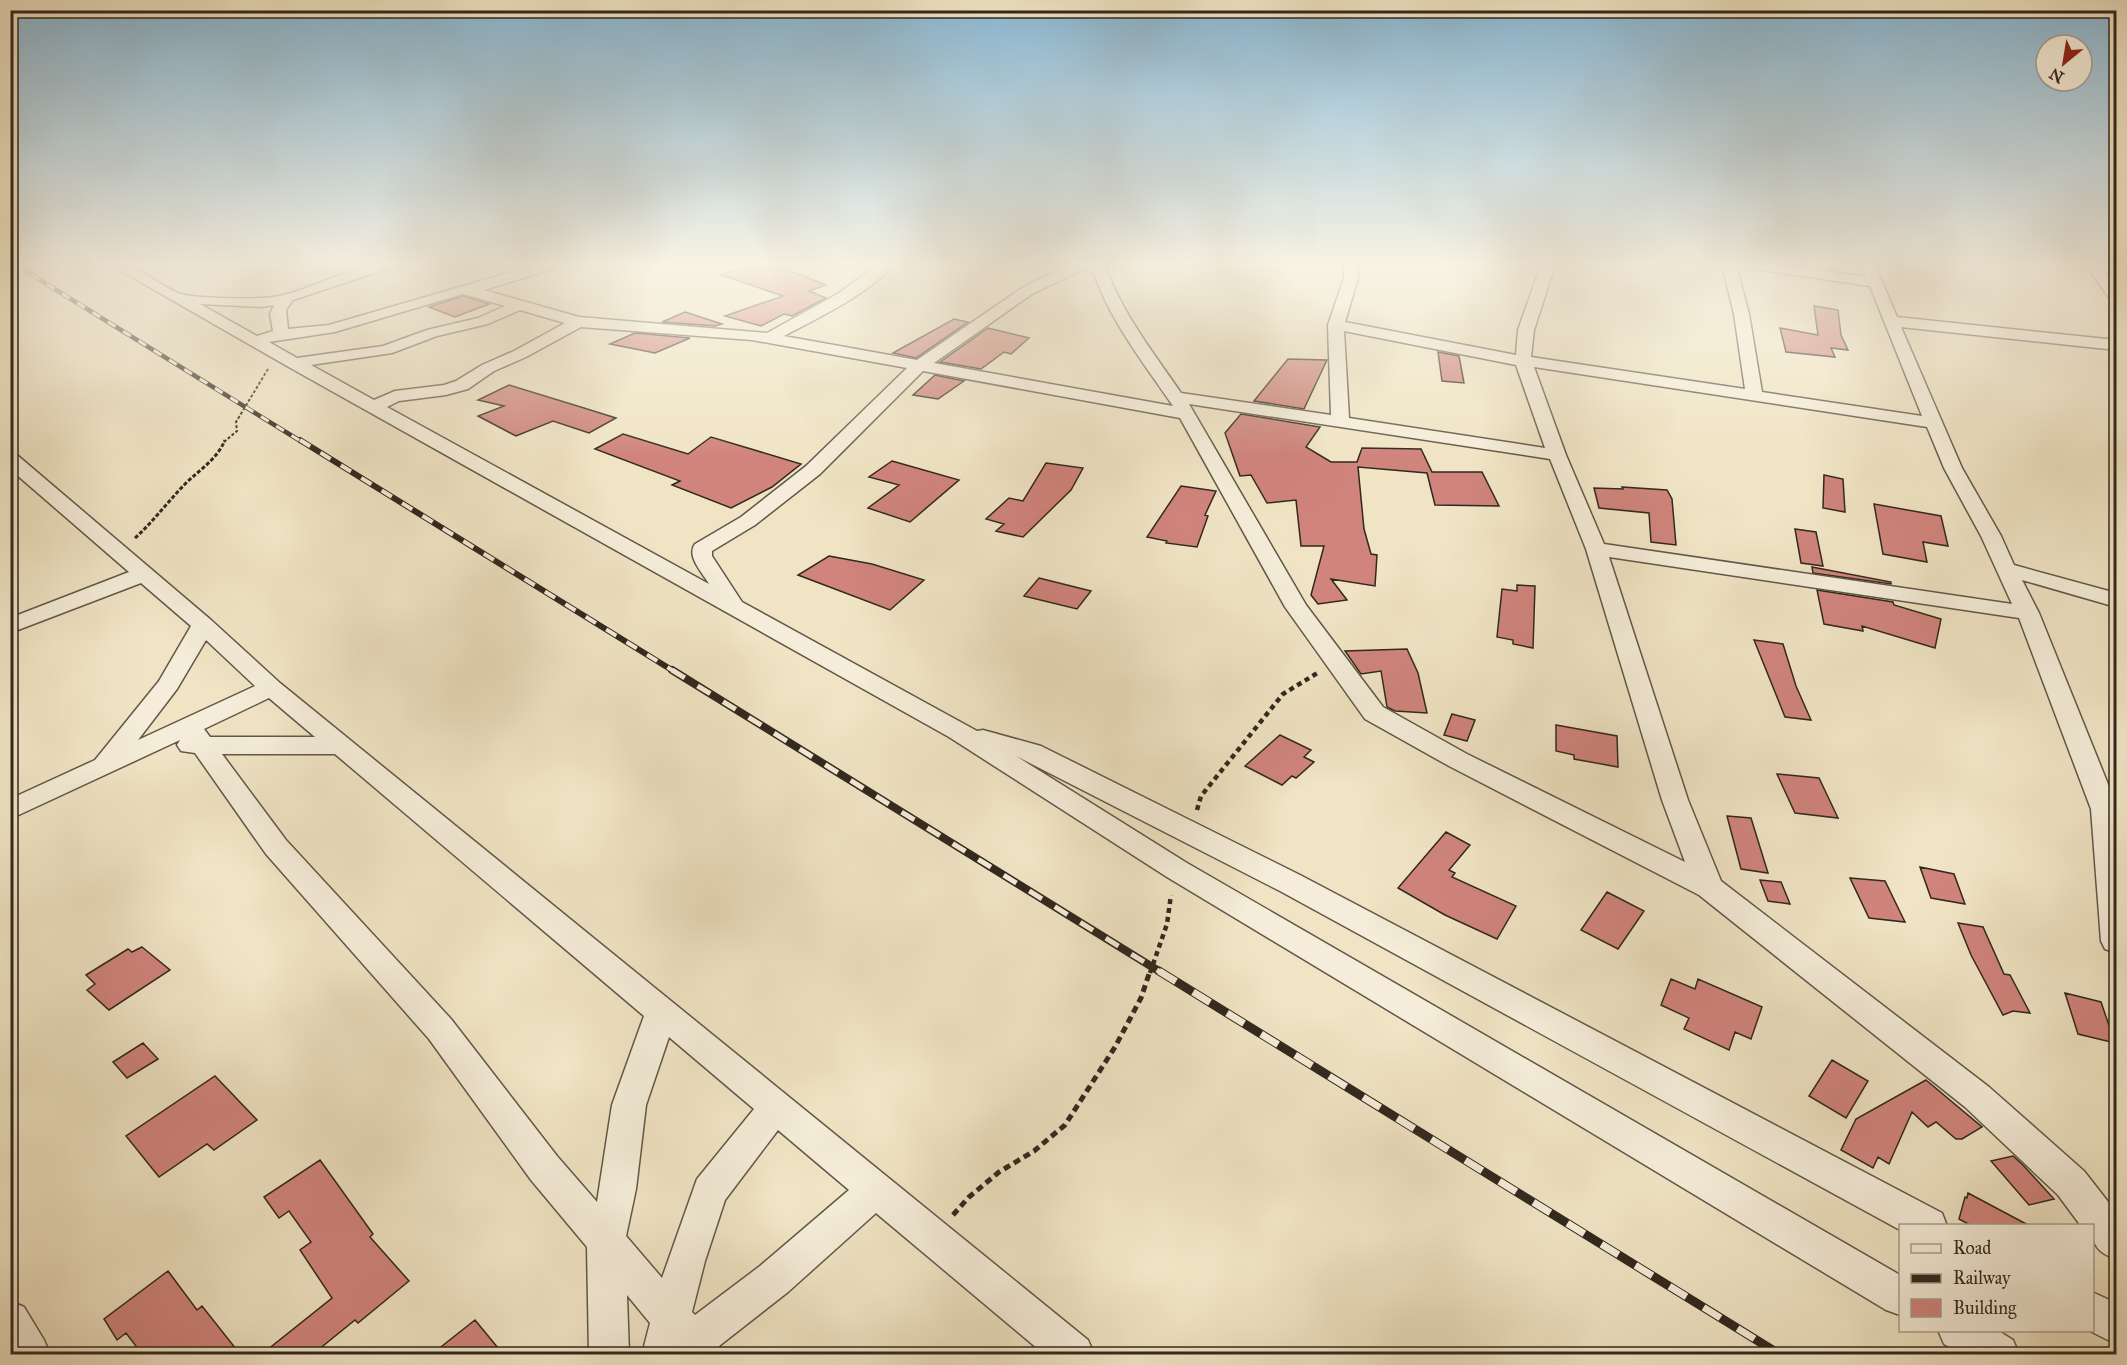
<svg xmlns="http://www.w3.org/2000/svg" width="2127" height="1365" font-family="'IM FELL Great Primer',serif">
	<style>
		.building { fill: #d0847c; stroke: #31281e; stroke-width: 1.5 }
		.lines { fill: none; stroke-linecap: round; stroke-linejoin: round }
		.minor-casing { stroke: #615748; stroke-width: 3 }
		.path-far3 { stroke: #31281e; stroke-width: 2; stroke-dasharray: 3 2; stroke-linecap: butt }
		.path-far2 { stroke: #31281e; stroke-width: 3; stroke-dasharray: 4 2; stroke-linecap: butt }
		.path-far1 { stroke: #31281e; stroke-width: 4.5; stroke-dasharray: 5 4; stroke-linecap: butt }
		.path { stroke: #31281e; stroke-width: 5; stroke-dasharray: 7 4.5; stroke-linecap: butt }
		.minor { fill: #f5edd9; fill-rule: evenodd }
		.rail-far3-casing { stroke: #31281e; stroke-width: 4.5 }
		.rail-far2-casing { stroke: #31281e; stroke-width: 6 }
		.rail-far1-casing { stroke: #31281e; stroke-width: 8 }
		.rail-casing { stroke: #31281e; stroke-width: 9 }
		.rail-far3 { stroke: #f5edd9; stroke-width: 3; stroke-dasharray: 9; stroke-linecap: butt }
		.rail-far2 { stroke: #f5edd9; stroke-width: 4; stroke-dasharray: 12; stroke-linecap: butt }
		.rail-far1 { stroke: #f5edd9; stroke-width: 5; stroke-dasharray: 15; stroke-linecap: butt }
		.rail { stroke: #f5edd9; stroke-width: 7; stroke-dasharray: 20; stroke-linecap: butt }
	</style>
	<rect width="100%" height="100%" fill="#f0e4c4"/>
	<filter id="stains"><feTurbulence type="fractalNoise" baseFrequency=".00333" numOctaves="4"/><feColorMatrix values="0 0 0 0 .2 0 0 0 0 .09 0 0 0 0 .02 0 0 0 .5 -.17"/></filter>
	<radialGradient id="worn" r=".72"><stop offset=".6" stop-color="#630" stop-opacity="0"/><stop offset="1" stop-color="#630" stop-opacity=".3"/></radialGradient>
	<path class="building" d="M751,265h24l51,20 -17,6 17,7 -34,18 -8,-2 -23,12 -36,-10 58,-20 -62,-21z
		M463,296l26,8 -34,13 -26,-10z
		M1814,306l24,4 3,25 7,15 -17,-2 4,9 -49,-5 -6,-24 38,7z
		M685,312l37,12 -7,2 -53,-4z
		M954,319l14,3 -52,36 -23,-5z
		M988,328l41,10 -18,16 -7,-2 -23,17 -41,-7z
		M635,333l55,5 -35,15 -45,-9z
		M1438,352l21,4 5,27 -22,-2z
		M1288,359l39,1 -23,49 -50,-8z
		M935,375l29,6 -26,18 -25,-4z
		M509,385l75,23 32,10 -27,15 -36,-12 -37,15 -38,-20 26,-10 -26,-6z
		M1241,414l79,13 -14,20 25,15h26l5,-14 59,1 11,23h50l17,34 -64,-1 -8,-32 -69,-6 6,62 7,25 6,1 -2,31 -44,-7 16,21 -29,4 -7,-9 13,-49h-23l-5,-46 -29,3 -16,-28 -11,1 -15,-43z
		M623,434l65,20 23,-17 90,27 -29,23 -41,21 -59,-23 8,-4 -85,-32z
		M892,461l67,19 -49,42 -42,-14 31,-23 -30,-8z
		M1046,463l37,5 -12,22 -48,47 -27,-6 8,-7 -18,-5 23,-21 14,3z
		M1824,475l19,4 2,33 -22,-4z
		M1181,486l35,5 -11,24 3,1 -11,31 -31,-4 1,-2 -20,-4z
		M1622,487l45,3 5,9 4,46 -25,-3 -2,-29 -50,-5 -5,-20 29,1z
		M1874,504l67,12 7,30 -25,-4 4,20 -44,-8z
		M1795,529l21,3 7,34 -22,-3z
		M829,556l43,8 52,16 -34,30 -92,-35z
		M1812,567l79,15v2l-78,-11z
		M1039,578l52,13 -14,18 -53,-13z
		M1517,585l18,1 -2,62 -20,-4v-4l-16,-3 5,-48 15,2z
		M1817,590l76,12 1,3 47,14 -6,29 -73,-22 1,5 -39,-7z
		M1754,640l29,4 13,42 15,34 -26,-3z
		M1407,649l11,24 9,40 -32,-2 -8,-4 -6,-36 -20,3 -16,-23z
		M1452,714l23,6 -8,21 -23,-6z
		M1556,725l61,11 1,31 -44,-8v-4l-18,-4z
		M1280,735l31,15 -7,7 10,5 -18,16 -4,-2 -10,9 -37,-19z
		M1777,774l42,4 19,40 -43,-5z
		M1727,816l24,2 17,55 -27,-4z
		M1446,832l24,13 -21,25 6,3 -3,4 64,29 -19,33 -52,-24 -47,-27z
		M1920,867l34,7 11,30 -34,-6z
		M1850,878l35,3 20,41 -36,-4z
		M1760,880l21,2 9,22 -22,-3z
		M1607,892l37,19 -26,38 -37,-19z
		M1958,923l25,4 21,47 6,1 20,38 -17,-2 -10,4 -32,-60z
		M142,947l28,23 -61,40 -22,-20 8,-6 -9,-9 42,-26 4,3z
		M1671,979l24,10 3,-10 64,28 -11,32 -16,-7 -6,18 -45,-21 5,-11 -28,-13z
		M2065,993l36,9 14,41 -37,-9z
		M143,1043l15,16 -31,19 -14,-16z
		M1832,1060l36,21 -22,37 -37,-22z
		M215,1076l42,44 -43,30 -7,-6 -48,33 -33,-41z
		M1926,1080l56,47 -20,12h-6l-20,-17 -8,5 -16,-15 -23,52 -11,-7 -5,11 -32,-18 15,-31z
		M2013,1156l10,9 31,34 -25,6 -38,-44z
		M320,1160l53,74 -3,3 39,44 -51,42 -3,-3 -42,34h-51l70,-56 -32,-48 11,-8 -22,-31 -10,7 -15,-21z
		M1968,1193l62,33h-58l-13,-7 6,-22 2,1z
		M168,1271l29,39 5,-4 38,48h-98l-16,-21 -9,7 -13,-21z
		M475,1320l28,34h-71z"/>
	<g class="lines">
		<g class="minor-casing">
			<path id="minor" d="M111,265c30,-1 44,20 70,29 11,4 63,5 78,4 45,0 86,-35 132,-33l-2,3 -96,32 -7,10 2,19 41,-4 207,-60h21l-2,3 -71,22 95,27 188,16 72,-40 38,-28h15c-19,27 -78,55 -108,71l133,24 105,-72 48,-23h18l-2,3 -54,26 -98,69 239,43c-30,-44 -66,-89 -82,-141h14c16,47 48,87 76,128l150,22 -3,-90 16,-47v-13h14v13l-13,44 171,33 2,-25 23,-65h14l-21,65 -3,27 214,32 -11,-75 -12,-49h14l13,49 13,78 160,24 -52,-130 -116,-17 -7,-4h34l85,12 -5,-12h14l22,52 219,23v10l-215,-23 61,141 39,68 13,29 102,28v14l-94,-27 17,33 77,191v149l-11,-4 -4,-8 -10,-132 -72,-191 -410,-61 79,243 33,81 268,206 95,84 32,41v47c-18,-6 -24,-14 -24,-33h-11l-23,-31 -93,-88 -266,-212 -250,-129 -84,-47 -80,-112 -105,-189 -257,-47 -103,103 -65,51 -43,26v5l30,46 235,129 6,-1 58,16 259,129 642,338 5,13h-47v4l-620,-339 -264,-135 171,107 713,412v40l-14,-5 -719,-433 -218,-140 -662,-371zM463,294l42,12 -27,12 -51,12 -44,16 -86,12 -28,-16 66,-10zM200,304l61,3 13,-2 -4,9 3,17 -16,5zM520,310l45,13 -51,28 -32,14 -26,16 -12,4 -49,6 -21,9 -63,-35 81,-12 45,-17 51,-12zM581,327l171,13 155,28 -101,98 -65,51 -46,27c-9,12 7,28 14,40l-322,-177 12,-6 47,-6 22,-6 26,-18 32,-14zM1344,331l172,34 29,83 -196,-30zM1534,367l393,60 17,41 37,68 31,68 -408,-60 -38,-89zM1189,404l361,55 36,90 76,251 23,62 -218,-108 -84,-47 -77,-102z
				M2086,265h14l16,23v14l-5,-1z
				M10,454l7,1 194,165 69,63 808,657 6,14h-50l-168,-141 -88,79 -69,54 3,8h-80l8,-31 -23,-28 2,59h-40l-2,-107 -56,-67 -102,-141 -163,-185 -71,-101 -14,-2 -4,-6 3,-5 -170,79v-20l85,-39 64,-79 32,-55 -50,-43 -131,50v-15l119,-46 -119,-103zM206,640l49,46 -117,54 39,-51zM269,698l46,39h-105l-6,-8zM222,754h113l309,262 -32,89 -15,97 -40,-46 -106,-137 -165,-179zM669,1037l85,72 -57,70 -35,99 -36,-42 10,-47 10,-84zM778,1130l71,60 -89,76 -65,49 -3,-3 13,-51 20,-61z
				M2092,1292l24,11v41l-28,-14h4z
				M10,1301l14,6 20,33 6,14h-40z
				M1938,1330h59l16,10 6,14h-57l-18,-10z"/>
		</g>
		<path class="path-far3" d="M224,442l13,-11 -1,-9 32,-53"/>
		<path class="path-far2" d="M135,538c19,-17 34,-38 52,-56 15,-14 30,-23 38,-42"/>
		<path class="path-far1" d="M1197,810l4,-14 82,-102 36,-22
			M1150,973l17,-49 4,-29"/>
		<path class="path" d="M953,1215l16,-18 30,-25 35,-21 31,-26 50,-78 26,-49 9,-27"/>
		<use href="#minor" class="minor"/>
		<g class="rail-far3-casing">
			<path id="rail-far3" d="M16,265l286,177"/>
		</g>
		<g class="rail-far2-casing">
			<path id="rail-far2" d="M300,440l375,232"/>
		</g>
		<g class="rail-far1-casing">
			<path id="rail-far1" d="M672,670l490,303"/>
		</g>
		<g class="rail-casing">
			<path id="rail" d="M1159,971l620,383"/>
		</g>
		<use href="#rail-far3" class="rail-far3"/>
		<use href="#rail-far2" class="rail-far2"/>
		<use href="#rail-far1" class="rail-far1"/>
		<use href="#rail" class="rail"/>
	</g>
	<linearGradient id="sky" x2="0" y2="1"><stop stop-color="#89b8d5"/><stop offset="0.58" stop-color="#f8f3e4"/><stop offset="1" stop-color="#f8f3e4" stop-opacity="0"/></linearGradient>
	<rect width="2127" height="456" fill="url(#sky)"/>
	<rect width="2127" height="1365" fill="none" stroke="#f0e4c4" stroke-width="36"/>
	<rect x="12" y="12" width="2103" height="1341" fill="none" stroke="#31281e" stroke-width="3"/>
	<rect x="18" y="18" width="2091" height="1329" fill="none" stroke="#31281e" stroke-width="1.5"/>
	<rect x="1899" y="1224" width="195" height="108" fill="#f5edd9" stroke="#a79e8e" stroke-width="1.5"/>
	<rect x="1911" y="1244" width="30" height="9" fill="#f5edd9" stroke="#a79e8e" stroke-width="1.5"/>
	<text x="1953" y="1254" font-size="18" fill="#31281e">Road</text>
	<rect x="1911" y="1274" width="30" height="9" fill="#31281e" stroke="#a79e8e" stroke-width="1.5"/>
	<text x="1953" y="1284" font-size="18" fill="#31281e">Railway</text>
	<rect x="1911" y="1299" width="30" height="18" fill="#d0847c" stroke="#a79e8e" stroke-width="1.5"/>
	<text x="1953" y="1314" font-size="18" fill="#31281e">Building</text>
	<g transform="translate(2064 63) rotate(210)"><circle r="28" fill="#f5edd9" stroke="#a79e8e" stroke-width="1.5"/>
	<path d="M0-4.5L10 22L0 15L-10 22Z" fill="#8f2418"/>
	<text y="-9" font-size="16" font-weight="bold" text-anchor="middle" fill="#31281e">N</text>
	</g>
	<rect width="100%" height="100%" filter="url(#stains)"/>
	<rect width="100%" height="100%" fill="url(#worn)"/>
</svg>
